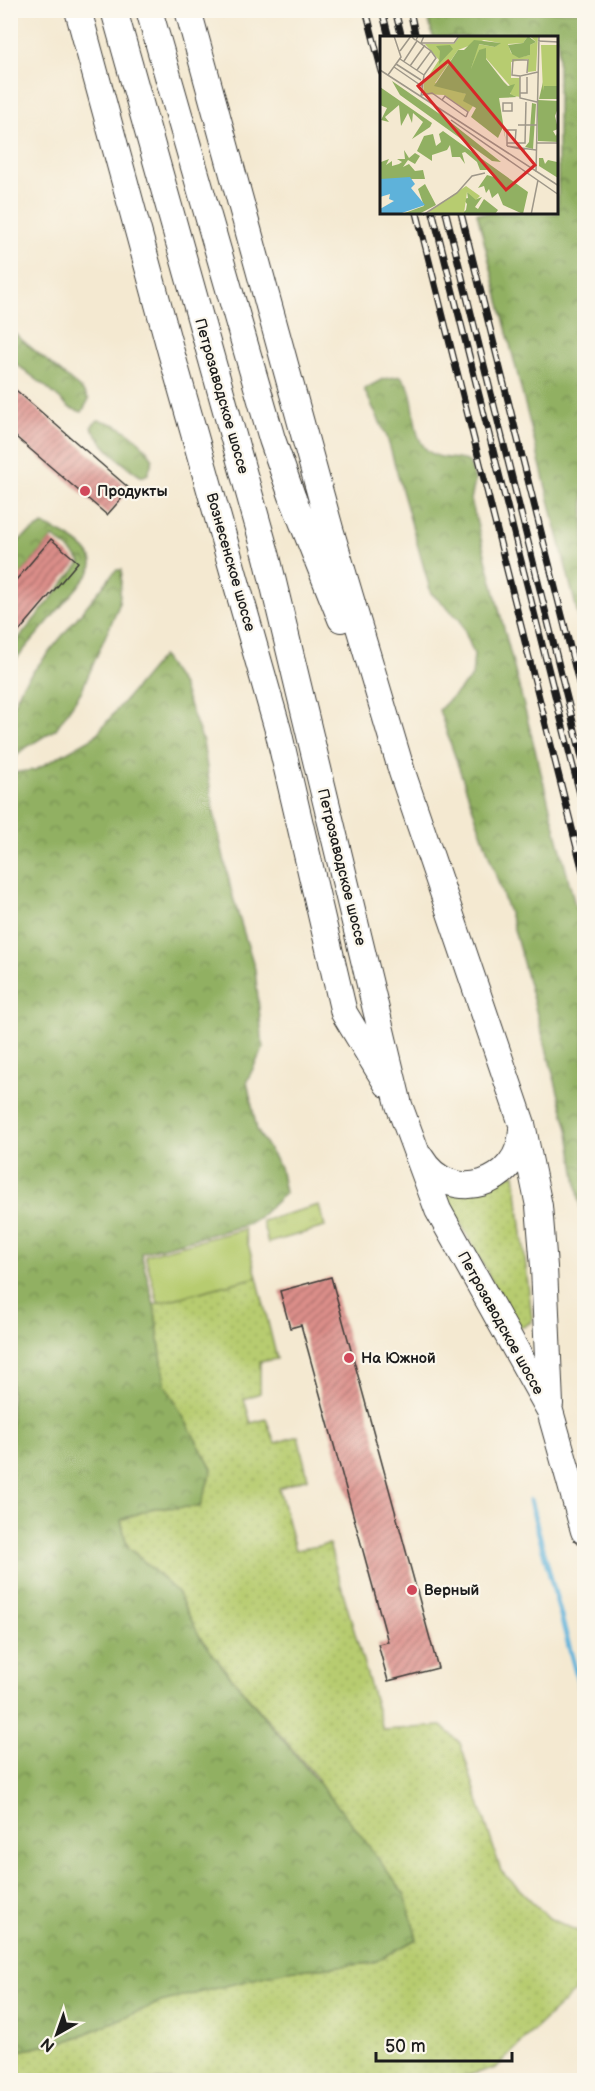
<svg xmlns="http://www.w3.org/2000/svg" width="595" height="2091" font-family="'Balsamiq Sans',sans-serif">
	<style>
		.grass { fill: url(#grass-dots); stroke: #6a7446; stroke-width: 1.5 }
		.forest { fill: url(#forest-crowns); stroke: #56663f; stroke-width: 1.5 }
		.park { fill: url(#park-tufts); stroke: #6a7446; stroke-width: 1.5 }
		.garden { fill: #b7cc70; stroke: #6a7446; stroke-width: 1.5 }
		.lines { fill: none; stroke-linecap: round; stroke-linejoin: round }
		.stream { stroke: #5eb2da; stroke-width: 5 }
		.building { fill: url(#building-hatch) }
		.primary-casing { stroke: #3c3b37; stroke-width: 28 }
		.primary { stroke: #fff; stroke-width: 26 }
		.rail-casing { stroke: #1c1c1c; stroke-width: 7 }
		.rail { stroke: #fbf7ec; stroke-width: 4.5; stroke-dasharray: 14; stroke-linecap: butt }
		.poi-dot { fill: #d1495b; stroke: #fbf7ec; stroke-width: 2 }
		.labels { text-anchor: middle; stroke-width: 4.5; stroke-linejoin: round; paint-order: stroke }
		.street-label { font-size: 15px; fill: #1c1c1c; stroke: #fbf7ec }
		.poi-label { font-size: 15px; font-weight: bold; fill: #1c1c1c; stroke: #fbf7ec; text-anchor: start }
		.inset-road { fill: none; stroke: #9e9789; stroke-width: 1.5 }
		.view { fill: #d62828; fill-opacity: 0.15; stroke: #d62828; stroke-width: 3 }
		.inset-edge { fill: none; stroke: #1c1c1c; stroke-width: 3 }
	</style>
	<defs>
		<pattern id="grass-dots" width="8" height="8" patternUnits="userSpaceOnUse" patternTransform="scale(1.5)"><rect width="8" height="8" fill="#b7cc70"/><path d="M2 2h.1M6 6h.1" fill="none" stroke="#9daf60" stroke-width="1.8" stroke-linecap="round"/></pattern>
		<pattern id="forest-crowns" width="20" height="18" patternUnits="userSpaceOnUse" patternTransform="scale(1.5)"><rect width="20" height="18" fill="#91b062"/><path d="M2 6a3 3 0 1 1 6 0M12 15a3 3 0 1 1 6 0" fill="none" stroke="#768e50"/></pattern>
		<pattern id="park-tufts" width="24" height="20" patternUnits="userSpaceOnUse" patternTransform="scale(1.5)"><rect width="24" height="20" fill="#b7cc70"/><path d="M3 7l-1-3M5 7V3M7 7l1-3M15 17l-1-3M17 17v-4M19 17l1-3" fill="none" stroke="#9daf60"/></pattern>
		<pattern id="building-hatch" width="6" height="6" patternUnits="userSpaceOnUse" patternTransform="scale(1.5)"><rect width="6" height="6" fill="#db8e89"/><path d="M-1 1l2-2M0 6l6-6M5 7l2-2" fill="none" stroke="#b1736f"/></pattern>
	</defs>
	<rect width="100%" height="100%" fill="#fbf7ec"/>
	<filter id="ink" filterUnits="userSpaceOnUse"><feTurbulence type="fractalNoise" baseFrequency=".0167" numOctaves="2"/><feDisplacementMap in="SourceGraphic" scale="12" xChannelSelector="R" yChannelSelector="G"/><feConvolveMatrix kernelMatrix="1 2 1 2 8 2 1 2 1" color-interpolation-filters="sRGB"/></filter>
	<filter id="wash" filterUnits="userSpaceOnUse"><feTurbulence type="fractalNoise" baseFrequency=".008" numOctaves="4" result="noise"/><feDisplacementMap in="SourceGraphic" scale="24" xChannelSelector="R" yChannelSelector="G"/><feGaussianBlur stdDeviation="1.35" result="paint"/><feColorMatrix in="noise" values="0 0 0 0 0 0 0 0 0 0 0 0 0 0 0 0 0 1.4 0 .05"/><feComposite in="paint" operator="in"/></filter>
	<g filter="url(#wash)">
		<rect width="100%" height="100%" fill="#f4e9d1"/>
		<path class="grass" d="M515,1174l17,144 -1,4 -8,5 -8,-3 -70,-130z
			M257,1277l20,82 -17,3v31l-16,6 7,24 15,-4 9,24 23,-7 10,42 -29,10 16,62 34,-6 54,186 59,-4 18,17 41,128 48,47 35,16v49l-47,44 -41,41 -47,12h-438l-1,-27 63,-14 87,-37 126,-31 87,-8 -55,-184 -97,-114 -21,-28 -23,-45 -50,-46 -6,-26 32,-12 47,-2 12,-37 -47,-85 -11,-80z"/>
		<path class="forest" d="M426,11h158v628l-107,-426h81v-175l-125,-1z
			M10,330l71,59 8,10 -7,13 -12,-4 -25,-22 -34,-26z
			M401,376c2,4 6,8 8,12 8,20 2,48 19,63 12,10 27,5 41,11l6,18 -4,20 113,440v291l-15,-98 -57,-211 -73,-212 33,-33 2,-23 -14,-34 -29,-27 -44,-156 -23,-48 19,-10z
			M98,420c23,3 43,20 55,39l-5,15 -6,3c-20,-13 -38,-29 -51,-50z
			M43,525c14,5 50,22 49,39 0,3 -2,6 -3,10l-78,91v-17l70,-86 -10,-11 -18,-14 -42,49c-1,-41 -4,-40 32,-61z
			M116,570h6l-3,35 -38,87 -25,37 -34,21 -11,12v-52l12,-26z
			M162,656l20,29 21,57 11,71 18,81 23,75 8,79 -16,33 10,49 23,37 5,26 -24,23 -15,9 -105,28 13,51 11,80 47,85 -12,38 -47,1 -32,12 6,26 50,46 23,45 21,28 133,161 51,69 12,44 -44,24 -87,8 -125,31 -88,37 -62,14v-1278l7,-3 17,-2 59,-33z"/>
		<path class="park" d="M319,1205l6,22 -57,16 -6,-22z"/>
		<path class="garden" d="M244,1229l13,48 -99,26 -13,-48z"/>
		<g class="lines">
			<path class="stream" d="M530,1500l54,203"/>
		</g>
		<g id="blocks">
			<path class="building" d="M10,385l120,104 -23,26 -97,-83z
				M51,539l27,23 -68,80v-55z
				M331,1277l107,391 -50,13 -10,-37 10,-2 -87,-317 -11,3 -10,-37z"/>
		</g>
	</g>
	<g filter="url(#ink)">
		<use href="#blocks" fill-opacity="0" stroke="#3c3b37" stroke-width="1.5"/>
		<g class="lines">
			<g class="primary-casing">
				<path id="primary" d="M78,10l93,342 107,378 66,283 43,71
					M114,10l153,547 132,548 39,105 112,201 34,120
					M149,10l123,429 20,57 49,123
					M188,10l142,519 72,243 120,352 17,82 5,61 6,137
					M421,1158c29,49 100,27 101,-29"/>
			</g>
			<use href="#primary" class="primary"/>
			<g class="rail-casing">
				<path id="rail" d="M366,10l16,62
					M382,10l7,28
					M395,10l7,28
					M410,10l6,28
					M417,213l167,663
					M433,213l151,597
					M446,213l138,553
					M461,213l123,490"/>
			</g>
			<use href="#rail" class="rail"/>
		</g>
	</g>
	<g class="poi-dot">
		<circle cx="85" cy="491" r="6"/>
		<circle cx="349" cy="1358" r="6"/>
		<circle cx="412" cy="1590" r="6"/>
	</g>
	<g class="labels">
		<g class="street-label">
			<text transform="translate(222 396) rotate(74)" y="5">Петрозаводское шоссе</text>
			<text transform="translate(231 562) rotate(74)" y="5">Вознесенское шоссе</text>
			<text transform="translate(342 867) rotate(76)" y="5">Петрозаводское шоссе</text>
			<text transform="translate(501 1323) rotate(61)" y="5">Петрозаводское шоссе</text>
		</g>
		<g class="poi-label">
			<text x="97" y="496">Продукты</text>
			<text x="361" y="1363">На Южной</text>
			<text x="424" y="1595">Верный</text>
		</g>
	</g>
	<g transform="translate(380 36)">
		<rect width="178" height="178" fill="#f4e9d1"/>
		<path d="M80,0h68l-5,7 -15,1 3,9 10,4 9,-2v-10l6,-3 -6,-6h8l-2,35 -8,1v-13l-17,3v16h9v19l-10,-2 2,-7 -33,-38 -4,16 -4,3 7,-25 17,3 5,-4 -16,-3 -26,10 -23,33 31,11 7,12 -4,6 -25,-17 -21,-1 1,-11 15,-23 -14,-16h29z" fill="#b7cc70"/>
		<path d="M148,0l8,6 -6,3v10l-11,3 -7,-4 -4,-9 15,-2zM94,4l27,3 -6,4 -16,-3 -8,25 8,-19 7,-2v11l18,23 4,4 7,-2 -5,10 7,3 -18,1 7,44 -3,-15 -5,11 -27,-21 5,-9 -13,-7 3,-7 -32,-8 24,-36h6zM70,9l3,4 -14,15 1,-13 -4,-5zM12,45l52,36 57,45 -9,-1 -92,-66zM163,46l15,1v16h-19zM0,51l52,36 -2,4 -18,12 11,-17 -10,-9 -1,10 -4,-10 -7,13 -2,-21 -14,12 4,5 -8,-2 6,-12 -7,-3zM158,64l20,1v18v-11l-3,8 3,13 -5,2 3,5 2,-5v11l-20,-1zM152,67l4,1 -3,45 -8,-2 4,-5zM63,95l85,61 -5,22 -20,-9 -5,-12 -6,5 -3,-9 -3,4 -2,-7 -6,2 9,-13 7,2 -7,-7h-7l-3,-8 -12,-10 -3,1 3,11 -5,-7h-8l-2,-12 -3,5 -15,5v6l-15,-10 7,-15 9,-2 3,12 5,-4 -2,-8zM178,108v34l-19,-12v-8h4l2,6 3,-4 9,2zM24,114l5,8 6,-5 5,3 -5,8 -7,-4 -5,7 6,-3 6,7 8,-1 2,9h-45l1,-17 8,-3 -3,6 6,-4v5l7,-2 3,-2 -5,-3h8zM45,148l11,21 -17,9 -20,1 25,-9 -6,-17zM87,156l10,7 5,-2 -7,10 3,2 6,-10 14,11 -3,4 -35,1 6,-5 1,-6 -4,-5 5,-1z" fill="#91b062"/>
		<path d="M161,9h17v41h-14l-1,5zM86,150l14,10 -4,4 -9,-8 -3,21 -40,2z" fill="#b7cc70"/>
		<path d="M30,141l5,7 -4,4 14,17 -26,9h-19v-5l14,-8 -5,-2 1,-5 -10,3v-18z" fill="#5eb2da"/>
		<path class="inset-road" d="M44,0l-3,7h33l5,-7M158,5l21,1M20,15l11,-15 4,4M20,23l24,16 -3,21M24,25l13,-20M16,28l25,16M30,30l15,-21M14,31l29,20M0,34l179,116M37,34l14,-19 -15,-11 2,-4M8,39l13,-18 -7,-21M44,39l12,-17 -5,-7M140,40l-8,-1 1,-15h15l-1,13M140,57h7v-16M42,59l10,-2 34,24M62,64l3,-4 23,16 -2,5M157,66l-17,-4v-22l18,-4M123,67h9v8h-9zM71,84l108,75M138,89h19M127,107v-13h9l-1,13M156,107h23M127,110v-3h18l1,-41M127,110l29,4M127,110l18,4M156,136l3,-136M43,179l34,-22 15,-17 13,-3M151,179l7,-35"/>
		<path class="view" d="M68,25l87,104 -29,25 -88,-104z"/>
		<rect width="178" height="178" class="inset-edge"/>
	</g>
	<rect width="595" height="2091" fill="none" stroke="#fbf7ec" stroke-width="36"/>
	<g transform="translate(57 2034) rotate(220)" stroke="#fbf7ec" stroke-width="4.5" paint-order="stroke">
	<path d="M0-4.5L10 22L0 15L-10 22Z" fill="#1c1c1c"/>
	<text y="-9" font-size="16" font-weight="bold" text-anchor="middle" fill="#1c1c1c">N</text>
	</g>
	<path d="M376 2052v9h136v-9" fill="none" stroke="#1c1c1c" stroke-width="3"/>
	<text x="385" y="2052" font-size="18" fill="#1c1c1c" stroke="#fbf7ec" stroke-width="4.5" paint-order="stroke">50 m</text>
</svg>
